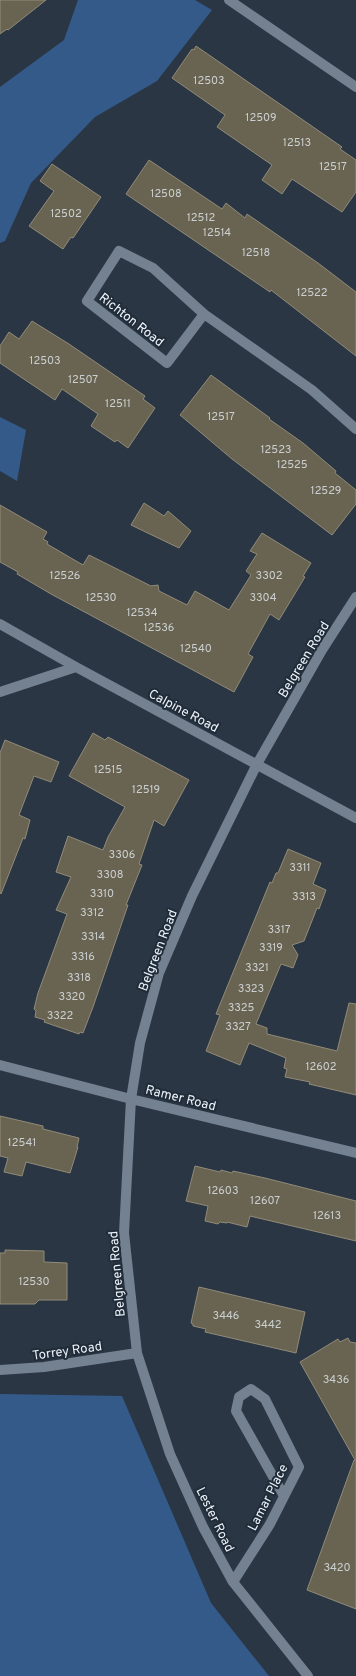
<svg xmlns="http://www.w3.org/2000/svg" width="356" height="1676" font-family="Overpass,sans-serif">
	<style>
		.green { fill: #345a89 }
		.building { fill: #696451; stroke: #918b78 }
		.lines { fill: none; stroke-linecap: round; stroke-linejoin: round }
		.minor { stroke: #748191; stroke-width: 10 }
		.labels { text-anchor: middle; stroke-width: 4; stroke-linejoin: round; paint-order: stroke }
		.number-label { font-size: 11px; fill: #cbcfd1 }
		.street-label { font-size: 13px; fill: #ecf3fc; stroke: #212c39 }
	</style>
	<rect width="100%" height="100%" fill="#2b3644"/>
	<path class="green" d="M78,0h117l17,10 -55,71 -62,36 -64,66 -26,58 -5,2v-156l64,-47z
		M0,417l26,13 -9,51 -17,-10z
		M0,1394l122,2 89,207 58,73h-269z"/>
	<path class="building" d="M0,0h46l-38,30 -1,-1 -7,5z
		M196,46l146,101 -2,2 16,11v32l-14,20 -50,-33 -10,15 -20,-14 10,-15 -55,-38 8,-12 -53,-37 20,-29 2,1z
		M149,160l73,49 4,-6 19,15 2,-4 71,49 38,29v64l-85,-66 -1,2 -144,-98z
		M52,164l49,33 -28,41 -2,-1 -8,12 -34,-23 25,-35 -14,-10z
		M32,321l37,23 76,52 -2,3 12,9 -27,40 -11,-8 -2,2 -24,-16 7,-12 -36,-25 -7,11 -55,-37v-17l9,-14 10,7z
		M211,375l59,43 -1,1 34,24 33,28 -1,2 21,17v14l-24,31 -100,-76 -52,-44z
		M144,503l20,13 4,-5 23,20 -12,17 -48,-23z
		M0,505l47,27 -4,7 5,3 -1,2 36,21 6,-10 62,31 7,-1 1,6 28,14 8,-14 34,19 22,-35 -5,-4 11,-17 -7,-3 12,-18 49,30 -8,13 2,1 -26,43 -9,-6 -22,40 5,3 -19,35 -183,-98 -34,-20 1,-2 -18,-10z
		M93,733l12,7 3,-3 81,43 -25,46 -10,-6 -15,44 3,1 -16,40h2l-35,102 -10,26 -3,-1 -1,2 -35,-12 1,-2 -10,-3 1,-6 -2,-2 4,-16 29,-79 -11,-4 15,-33 -15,-5 12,-36 35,14 5,-13 17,-30 -56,-31z
		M5,740l54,22 -8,20 -17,-6 -15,39 11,5 -5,19 -2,-1 -22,56 -1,-1v-140z
		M288,849l33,14 -8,21 13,6 -7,19 -2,-1 -13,33 -12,4 6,10 -5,13 -12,-4 -25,60 11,4v6l70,17 12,-48 7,1v91l-47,-11 1,-2 -25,-5 2,-8 -3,-1 2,-10 -37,-15 -9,22 -34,-14 14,-36 -4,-1 54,-132 2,1 4,-10h2z
		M0,1116l43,10v3l36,9 -2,9h1l-8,26 -44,-11 -4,14 -18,-4 4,-14 -8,-2z
		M195,1166l25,6 1,-2 11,3 1,-2 32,7 91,23v40l-106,-25 -3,11 -20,-5v1l-7,-1 -2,2 -13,-3 3,-15 -22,-5z
		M5,1250l39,1v11l23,1v37h-28l-4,4h-35v-51h5z
		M199,1287l106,25 -9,41 -91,-21 1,-3 -13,-3v-2l-2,-1z
		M348,1338l2,4 6,1v266l-49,-19 47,-130h1l-55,-98 38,-23 2,3z"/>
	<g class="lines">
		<path class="minor" d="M229,0l127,87
			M119,251l34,17 51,46 -37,49 -80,-62z
			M204,314l108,76 44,39
			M0,624l76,43 280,151
			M0,692l76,-25
			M0,1065l131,34 225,54
			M0,1370l44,-3 93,-14
			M233,1582l37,-58 29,-57 -34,-68 -14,-10 -12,8 -3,14 48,85
			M308,1676l-75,-94 -30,-55 -33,-73 -33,-101 -13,-120 7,-134 9,-56 19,-70 33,-77 65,-132 65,-114 34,-53"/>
	</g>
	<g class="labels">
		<g class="number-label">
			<text x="209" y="84">12503</text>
			<text x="261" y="121">12509</text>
			<text x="297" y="146">12513</text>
			<text x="333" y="170">12517</text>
			<text x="166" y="197">12508</text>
			<text x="66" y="217">12502</text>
			<text x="201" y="221">12512</text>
			<text x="217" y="236">12514</text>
			<text x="256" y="256">12518</text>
			<text x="312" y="296">12522</text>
			<text x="45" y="364">12503</text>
			<text x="83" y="383">12507</text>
			<text x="118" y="407">12511</text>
			<text x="221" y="420">12517</text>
			<text x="276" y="453">12523</text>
			<text x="292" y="468">12525</text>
			<text x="326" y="494">12529</text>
			<text x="65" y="579">12526</text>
			<text x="269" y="579">3302</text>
			<text x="101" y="601">12530</text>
			<text x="263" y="601">3304</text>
			<text x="142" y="616">12534</text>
			<text x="159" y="631">12536</text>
			<text x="196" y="652">12540</text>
			<text x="108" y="773">12515</text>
			<text x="146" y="793">12519</text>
			<text x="122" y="858">3306</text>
			<text x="300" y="871">3311</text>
			<text x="110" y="878">3308</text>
			<text x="102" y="897">3310</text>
			<text x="304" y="900">3313</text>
			<text x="92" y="916">3312</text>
			<text x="279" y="933">3317</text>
			<text x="93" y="940">3314</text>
			<text x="271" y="951">3319</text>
			<text x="83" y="960">3316</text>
			<text x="257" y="971">3321</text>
			<text x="79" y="981">3318</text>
			<text x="251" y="992">3323</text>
			<text x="72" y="1000">3320</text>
			<text x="241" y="1011">3325</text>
			<text x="60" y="1019">3322</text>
			<text x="238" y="1030">3327</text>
			<text x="321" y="1070">12602</text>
			<text x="22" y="1146">12541</text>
			<text x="223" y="1194">12603</text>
			<text x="265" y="1204">12607</text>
			<text x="327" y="1219">12613</text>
			<text x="34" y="1285">12530</text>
			<text x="226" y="1319">3446</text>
			<text x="268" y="1328">3442</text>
			<text x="336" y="1383">3436</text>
			<text x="337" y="1571">3420</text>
		</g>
		<g class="street-label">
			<text transform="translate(132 319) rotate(38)" y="5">Richton Road</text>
			<text transform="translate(303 659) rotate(-59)" y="5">Belgreen Road</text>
			<text transform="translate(184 710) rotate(28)" y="5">Calpine Road</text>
			<text transform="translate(157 950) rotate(-69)" y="5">Belgreen Road</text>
			<text transform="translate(181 1097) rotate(14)" y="5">Ramer Road</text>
			<text transform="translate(116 1274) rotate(-95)" y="5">Belgreen Road</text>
			<text transform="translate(67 1350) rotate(-8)" y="5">Torrey Road</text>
			<text transform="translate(267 1497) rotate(-63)" y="5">Lamar Place</text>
			<text transform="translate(216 1519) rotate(64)" y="5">Lester Road</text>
		</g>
	</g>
</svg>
